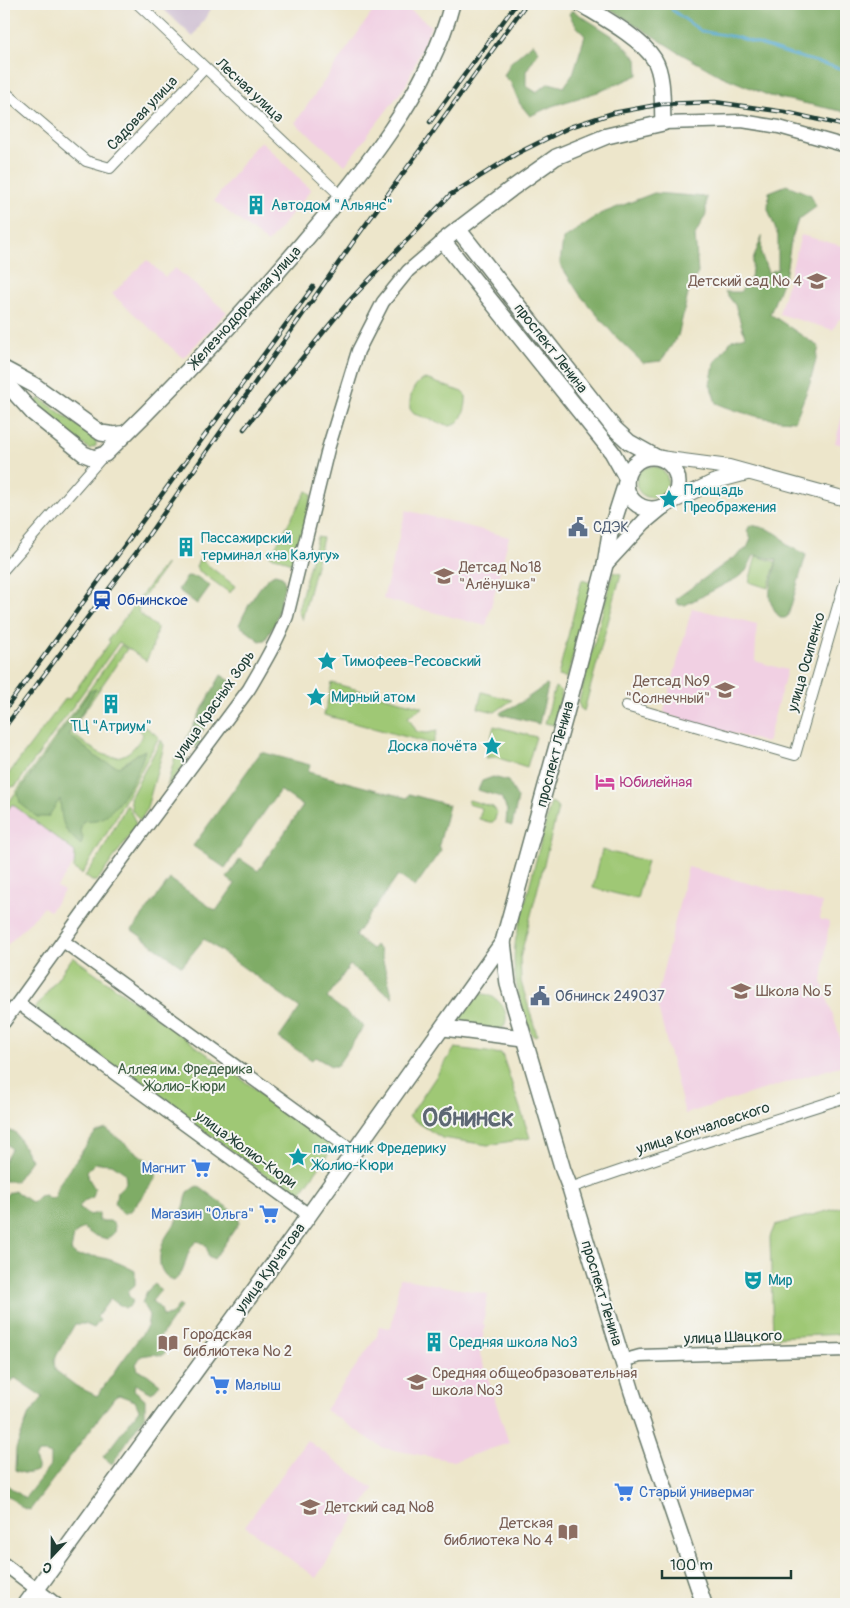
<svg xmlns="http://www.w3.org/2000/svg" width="850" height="1608" viewBox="0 0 850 1608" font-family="Pangolin,sans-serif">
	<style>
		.built { fill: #f1d0e3 }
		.industrial { fill: #cebed1 }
		.green { fill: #9fc874; stroke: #5f8254 }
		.forest { fill: #7fac66; stroke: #4f744d }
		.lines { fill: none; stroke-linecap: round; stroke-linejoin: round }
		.stream { stroke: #59abd4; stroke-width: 2.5 }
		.minor-casing { stroke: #677869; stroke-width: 12 }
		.tertiary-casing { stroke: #677869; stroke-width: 15 }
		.secondary-casing { stroke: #677869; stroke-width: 16 }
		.primary-casing { stroke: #677869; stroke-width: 18 }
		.minor { stroke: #fff; stroke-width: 10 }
		.tertiary { stroke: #fff; stroke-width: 12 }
		.secondary { stroke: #fff; stroke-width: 14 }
		.primary { stroke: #fff; stroke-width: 15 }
		.rail-casing { stroke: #1f3d34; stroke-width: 4.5 }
		.rail { stroke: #f6f6f2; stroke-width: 2.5; stroke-dasharray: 8; stroke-linecap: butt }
		.labels { text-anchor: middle; stroke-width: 4; stroke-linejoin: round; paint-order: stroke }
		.street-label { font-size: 15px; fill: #1f3d34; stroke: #f6f6f2 }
		.culture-label { font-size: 15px; fill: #0d838f; stroke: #f6f6f2; text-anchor: start }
		.education-label { font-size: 15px; fill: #785e54; stroke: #f6f6f2; text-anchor: start }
		.service-label { font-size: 15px; fill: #4e5e75; stroke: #f6f6f2; text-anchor: start }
		.transit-label { font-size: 15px; fill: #164399; stroke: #f6f6f2; text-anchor: start }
		.hotel-label { font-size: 15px; fill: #b23c85; stroke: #f6f6f2; text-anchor: start }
		.park-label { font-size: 15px; fill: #3f6044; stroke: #f6f6f2 }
		.shop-label { font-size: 15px; fill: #366cbe; stroke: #f6f6f2; text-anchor: end }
		.town-label { font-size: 25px; font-weight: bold; fill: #5d6773; stroke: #f6f6f2 }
	</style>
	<rect width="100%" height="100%" fill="#f6f6f2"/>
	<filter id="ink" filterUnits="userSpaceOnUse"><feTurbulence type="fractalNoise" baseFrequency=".02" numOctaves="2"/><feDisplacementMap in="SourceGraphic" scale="10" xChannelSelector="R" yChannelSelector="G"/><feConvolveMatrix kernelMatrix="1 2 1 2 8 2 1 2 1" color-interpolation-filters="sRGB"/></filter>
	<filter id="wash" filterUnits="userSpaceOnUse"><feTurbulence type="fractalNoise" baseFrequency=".0096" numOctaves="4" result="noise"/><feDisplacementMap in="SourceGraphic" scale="20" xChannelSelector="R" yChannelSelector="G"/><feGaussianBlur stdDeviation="1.12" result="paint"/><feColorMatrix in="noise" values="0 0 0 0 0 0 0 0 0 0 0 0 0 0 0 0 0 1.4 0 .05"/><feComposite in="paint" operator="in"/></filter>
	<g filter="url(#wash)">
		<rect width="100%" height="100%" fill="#ede6cb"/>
		<!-- built -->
		<g class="built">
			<path d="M378 4H402L431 26 406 85 345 165 295 123Z"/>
			<path d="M261 141 311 190 268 243 214 201 253 149Z"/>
			<path d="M801 235 846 247V321L839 319 833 330 779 314Z"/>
			<path d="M147 260 165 277 175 268 227 312 183 358 112 294Z"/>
			<path d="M846 401V446L835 443Z"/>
			<path d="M406 510 509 537 486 626 383 599Z"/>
			<path d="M692 608 757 624 755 661 787 670 767 743 667 715 664 711Z"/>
			<path d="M12 804 75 852 74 863 57 887 64 891 50 911 43 907 37 915 4 948V815Z"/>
			<path d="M688 867 822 903 820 919 829 922 822 982 846 1056V1064L685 1114 656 1000Z"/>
			<path d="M400 1278 488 1294 483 1324 485 1325 480 1354 509 1443 454 1461 383 1448 325 1410 377 1336 379 1326 391 1328Z"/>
			<path d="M307 1440 374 1489 316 1578 245 1526Z"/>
		</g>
		<!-- industrial -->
		<path class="industrial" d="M158 4H214L193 37Z"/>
		<!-- green -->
		<g class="green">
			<path d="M426 379 462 392 466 396C467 407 462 424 450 426L414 414 410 409C409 398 413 381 426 379Z"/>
			<path d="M40 398 96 439V446L89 449 36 406 37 400Z"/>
			<circle cx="652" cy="482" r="16"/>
			<path d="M308 491 312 495 294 565 282 559 270 556 306 492Z"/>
			<path d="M317 537 323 538 302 620 298 610Z"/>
			<path d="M204 552 203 560 205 563 235 586 230 593 198 570 196 566Z"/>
			<path d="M756 556 776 562 768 588 749 582Z"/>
			<path d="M165 564 166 565 139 604 140 605 138 610 139 613 157 628 152 649 146 661 119 642 16 786 11 787 4 783V780L66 698 69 699 110 642 108 640Z"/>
			<path d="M613 572 621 574 584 711 580 708 579 701Z"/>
			<path d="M582 580 591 583V587L567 678 558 676Z"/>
			<path d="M121 645 127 649 70 732C96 752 121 775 143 734L139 730 141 727 147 728 159 737 110 828 82 874 74 869 75 852 12 804 4 815V809Z"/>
			<path d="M332 683 423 707 408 717 417 732 427 733 437 731 433 744 324 715Z"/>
			<path d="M555 687 562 692 554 725 545 723Z"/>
			<path d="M482 692 512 700 495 712 478 708Z"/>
			<path d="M494 726 536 737 527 767 495 757 486 758Z"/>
			<path d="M161 740 164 745 163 750 146 811 140 821 132 810 130 798Z"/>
			<path d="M179 753 187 756V762L167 786 175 757Z"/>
			<path d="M469 800 493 807 497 812 494 822H489L479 819 482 808 468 804Z"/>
			<path d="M551 802 555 804 558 809 520 958 521 982 537 1035 534 1036 532 1035C519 1001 510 975 516 938Z"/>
			<path d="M127 804 135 821 136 827 97 881H92L85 876 100 855Z"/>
			<path d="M602 850 647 861 637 899 593 888Z"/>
			<path d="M73 957 334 1146 297 1198 35 1009Z"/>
			<path d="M482 994C497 994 513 1013 503 1028L498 1029 462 1023 460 1020V1016L477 996Z"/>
			<path d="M455 1048 502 1054 530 1138 488 1145 442 1138 409 1117Z"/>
			<path d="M846 1206V1334L773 1337 770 1237 775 1225Z"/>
		</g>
		<!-- forest -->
		<g class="forest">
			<path d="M605 4H846V112L770 96 719 75 678 52 609 8Z"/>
			<path d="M572 10 619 40 637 59 638 75 601 91 552 106 530 116 520 104 511 83 504 76 511 62 533 43 539 51 526 71V86L536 92 549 83 564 87 573 74 585 36 574 23 569 14Z"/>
			<path d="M787 185 811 195 816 207 798 220 791 241 786 272 770 314 819 347 810 383 795 421C766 420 743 414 716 403L710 384 715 362 732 340 745 336 735 305 725 292H740L751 278 753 260 762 236 761 253 768 273 778 269V236L768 209 769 192Z"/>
			<path d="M654 193 706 197V214L695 235 698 273 690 286 678 336 661 361 643 363 615 336 580 295 560 264 563 239 600 214Z"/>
			<path d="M750 525C763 527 782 532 787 545L806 555 788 616 785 618H780C762 595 772 586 777 560L754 555 746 571 737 578 685 605H679L676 602 677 598 747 548 751 539 747 531Z"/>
			<path d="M275 574 282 576 285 584 275 624 265 640 260 641 239 625C244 613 262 578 275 574Z"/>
			<path d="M187 576 197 577 210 586 197 604 178 590Z"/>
			<path d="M221 675 235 684 199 736 202 742 195 748 186 742 187 737Z"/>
			<path d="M546 685 548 686 539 724 500 714 501 712 520 703Z"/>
			<path d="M96 689 69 735 100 760 119 767 137 754 145 750C140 771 121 807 102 818 97 821 88 820 83 821L80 830 83 837 81 845C62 829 62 824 60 799L48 817H37L20 803 18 793 90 691Z"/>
			<path d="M261 752 310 765 308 772 407 798 409 794 449 805 439 845 441 850 415 887 398 875 355 936 372 949 375 945 380 950 393 998 350 965 327 998 364 1026 337 1066H331L315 1057 312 1060 279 1038 300 1008 204 939 182 966 132 930 170 879 216 911 235 884 227 878 240 859 258 871 303 806 280 790 225 868 193 846Z"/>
			<path d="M493 777 508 781 518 798 512 826 506 824 507 810 501 797 478 790 482 781Z"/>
			<path d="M106 1129 153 1165 156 1172V1178L131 1211 123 1214 115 1204 117 1192 126 1183 125 1173 112 1164 95 1163 87 1171 89 1179 95 1189 93 1197 84 1201 79 1207 89 1215 99 1213V1221H110L115 1225 114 1233 107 1239 93 1235 83 1228 74 1235 71 1251 77 1256C99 1254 117 1261 135 1271V1285L129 1290 128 1295 133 1300 129 1307 125 1308 110 1299 97 1317 100 1320 94 1328 85 1324H75L54 1360 55 1370 76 1386 97 1396 147 1327 149 1315 142 1303 147 1291 155 1284 161 1290 152 1301 161 1309 163 1316 171 1315 179 1305 181 1307 156 1343 166 1351 162 1356 154 1354 141 1356 136 1364 138 1370 147 1374 160 1384 152 1393 135 1384 134 1390 145 1399V1415L112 1464 103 1457 139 1410 135 1401 119 1395 115 1397 30 1510 23 1508 4 1493V1483L25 1498 51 1465V1455L46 1453H38L35 1459 37 1464V1470C29 1475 24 1474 15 1470L16 1449 28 1416 43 1397 15 1378 4 1390V1198L8 1193 15 1191 32 1203 39 1196 45 1195 50 1199 55 1197 59 1184 95 1133Z"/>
			<path d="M4 1130 15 1132 31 1160 16 1181H4V1161L11 1149 4 1140Z"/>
			<path d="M198 1186 235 1213 239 1219V1223L214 1259 208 1256C208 1247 205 1244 197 1241 184 1250 188 1271 174 1281 167 1278 161 1272 160 1264 158 1236 176 1229 184 1207 186 1202 186 1196 188 1192L195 1187Z"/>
		</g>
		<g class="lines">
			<!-- stream -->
			<path class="stream" d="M672 10 701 31 737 37 792 55 846 70"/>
		</g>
	</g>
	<g filter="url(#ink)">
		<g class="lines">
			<defs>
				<g id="minor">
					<path d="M138 4 342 197"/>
					<path d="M4 91 86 161 110 168 205 68"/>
					<path d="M4 569 104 455"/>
					<path d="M626 706 795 755 846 578"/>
					<path d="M570 1188 690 1147 846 1097"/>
				</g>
				<g id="tertiary">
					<path d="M663 123 742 121 779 127 846 146"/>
					<path d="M63 941 354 1152"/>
					<path d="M18 1003 309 1215"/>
					<path d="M4 1022 98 892 249 689C263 665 277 642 287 616L328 449 358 351 383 302 408 271 443 241"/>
					<path d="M622 1361 640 1356 846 1350"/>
					<path d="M4 1564 56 1604"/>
				</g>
				<g id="secondary">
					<path d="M660 458 729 467 846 499"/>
					<path d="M668 504 713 482 747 473"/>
				</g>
				<g id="primary">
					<path d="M581 4C602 17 641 38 654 59 664 75 662 105 663 123L607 136 556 157 511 189 443 241 612 452 626 477"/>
					<path d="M458 229 614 428 629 442 654 456"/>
					<path d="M4 369 34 385 101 433 115 435 126 433"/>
					<path d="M4 381 33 413 84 454 94 458 105 454C173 388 239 318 301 245 358 178 430 91 452 4"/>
					<circle cx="652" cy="483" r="26"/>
					<path d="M605 564 644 522 662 507"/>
					<path d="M503 942 508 984 563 1170 570 1188 632 1392 704 1604"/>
					<path d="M444 1028 523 1038"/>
					<path d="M26 1604 309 1215 503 942 566 713 605 565 610 533 626 483"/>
				</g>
			</defs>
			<!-- minor casing -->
			<use href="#minor" class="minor-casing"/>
			<!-- tertiary casing -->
			<use href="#tertiary" class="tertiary-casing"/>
			<!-- secondary casing -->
			<use href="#secondary" class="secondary-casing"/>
			<!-- primary casing -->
			<use href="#primary" class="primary-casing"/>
			<!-- minor -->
			<use href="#minor" class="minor"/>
			<!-- tertiary -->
			<use href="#tertiary" class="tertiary"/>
			<!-- secondary -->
			<use href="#secondary" class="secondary"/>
			<!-- primary -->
			<use href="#primary" class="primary"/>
			<defs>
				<g id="rail">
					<path d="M430 122 516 4"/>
					<path d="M244 429 349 301 450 195 516 154 570 127 613 113 662 104 715 102 785 112 846 126"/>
					<path d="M4 711 313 287"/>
					<path d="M4 728 136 553 356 238 526 4"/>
				</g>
			</defs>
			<!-- rail casing -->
			<use href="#rail" class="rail-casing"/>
			<!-- rail -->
			<use href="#rail" class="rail"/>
		</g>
	</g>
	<!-- icons -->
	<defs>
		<symbol id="building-bare" viewBox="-9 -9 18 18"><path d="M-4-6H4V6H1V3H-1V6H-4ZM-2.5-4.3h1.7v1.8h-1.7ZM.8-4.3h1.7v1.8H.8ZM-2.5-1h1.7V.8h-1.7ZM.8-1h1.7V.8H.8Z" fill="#0f9aa8" stroke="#f6f6f2" stroke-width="2.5" paint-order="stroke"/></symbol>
		<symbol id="school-bare" viewBox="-9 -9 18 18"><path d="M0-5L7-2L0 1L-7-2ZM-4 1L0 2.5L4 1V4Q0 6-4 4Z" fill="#8d6e63" stroke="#f6f6f2" stroke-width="2.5" paint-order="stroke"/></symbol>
		<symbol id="sight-bare" viewBox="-9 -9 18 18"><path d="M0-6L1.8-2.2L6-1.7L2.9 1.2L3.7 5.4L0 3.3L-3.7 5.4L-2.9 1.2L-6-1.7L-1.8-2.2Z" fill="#0f9aa8" stroke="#f6f6f2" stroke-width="2.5" paint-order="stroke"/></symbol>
		<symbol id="civic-bare" viewBox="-9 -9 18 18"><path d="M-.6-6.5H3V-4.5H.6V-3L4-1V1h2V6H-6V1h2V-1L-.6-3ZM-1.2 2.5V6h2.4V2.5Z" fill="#5c6f8a" stroke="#f6f6f2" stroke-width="2.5" paint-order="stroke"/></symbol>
		<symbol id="station-bare" viewBox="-9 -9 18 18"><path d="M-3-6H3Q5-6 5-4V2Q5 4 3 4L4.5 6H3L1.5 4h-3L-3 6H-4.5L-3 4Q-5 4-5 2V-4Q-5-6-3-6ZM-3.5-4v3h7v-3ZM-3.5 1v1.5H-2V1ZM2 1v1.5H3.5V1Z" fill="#1a4fb4" stroke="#f6f6f2" stroke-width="2.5" paint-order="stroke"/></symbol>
		<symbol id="hotel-bare" viewBox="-9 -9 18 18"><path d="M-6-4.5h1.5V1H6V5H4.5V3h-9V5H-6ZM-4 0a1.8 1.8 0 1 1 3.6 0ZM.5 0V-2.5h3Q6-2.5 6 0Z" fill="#d1479c" stroke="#f6f6f2" stroke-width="2.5" paint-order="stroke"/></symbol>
		<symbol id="supermarket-bare" viewBox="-9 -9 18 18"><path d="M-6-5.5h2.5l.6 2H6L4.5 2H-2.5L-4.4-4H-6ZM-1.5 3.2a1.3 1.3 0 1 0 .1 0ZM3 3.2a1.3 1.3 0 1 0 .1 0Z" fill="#3f7fe0" stroke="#f6f6f2" stroke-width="2.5" paint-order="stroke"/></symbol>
		<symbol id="theatre-bare" viewBox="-9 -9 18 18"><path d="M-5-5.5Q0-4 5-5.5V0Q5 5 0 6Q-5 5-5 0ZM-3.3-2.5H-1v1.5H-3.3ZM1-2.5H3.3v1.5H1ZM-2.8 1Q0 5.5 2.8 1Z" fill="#0f9aa8" stroke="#f6f6f2" stroke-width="2.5" paint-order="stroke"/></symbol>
		<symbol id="library-bare" viewBox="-9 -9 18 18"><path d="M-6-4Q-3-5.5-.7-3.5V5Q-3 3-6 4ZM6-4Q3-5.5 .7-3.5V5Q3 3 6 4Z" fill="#8d6e63" stroke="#f6f6f2" stroke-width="2.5" paint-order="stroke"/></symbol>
	</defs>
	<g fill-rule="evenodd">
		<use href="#building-bare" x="242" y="191" width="28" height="28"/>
		<use href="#school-bare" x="803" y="267" width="28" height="28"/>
		<use href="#sight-bare" x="655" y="485" width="28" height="28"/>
		<use href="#civic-bare" x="564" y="513" width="28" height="28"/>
		<use href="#building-bare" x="172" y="533" width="28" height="28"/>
		<use href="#school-bare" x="430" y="562" width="28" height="28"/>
		<use href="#station-bare" x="88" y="586" width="28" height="28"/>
		<use href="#sight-bare" x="313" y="647" width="28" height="28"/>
		<use href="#school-bare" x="711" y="676" width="28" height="28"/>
		<use href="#sight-bare" x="302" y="683" width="28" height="28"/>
		<use href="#building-bare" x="97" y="690" width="28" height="28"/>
		<use href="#sight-bare" x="478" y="732" width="28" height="28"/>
		<use href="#hotel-bare" x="591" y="768" width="28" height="28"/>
		<use href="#school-bare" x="727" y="977" width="28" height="28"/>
		<use href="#civic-bare" x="526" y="982" width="28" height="28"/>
		<use href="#sight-bare" x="284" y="1143" width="28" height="28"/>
		<use href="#supermarket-bare" x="187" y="1154" width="28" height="28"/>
		<use href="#supermarket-bare" x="255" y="1200" width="28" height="28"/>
		<use href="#theatre-bare" x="739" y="1266" width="28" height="28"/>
		<use href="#building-bare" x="420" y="1328" width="28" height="28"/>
		<use href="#library-bare" x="154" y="1329" width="28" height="28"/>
		<use href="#school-bare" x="403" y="1368" width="28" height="28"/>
		<use href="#supermarket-bare" x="206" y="1371" width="28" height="28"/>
		<use href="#supermarket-bare" x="610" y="1478" width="28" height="28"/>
		<use href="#school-bare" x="296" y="1493" width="28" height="28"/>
		<use href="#library-bare" x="554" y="1518" width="28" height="28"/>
	</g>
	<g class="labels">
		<!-- street labels -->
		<g class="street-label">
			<text transform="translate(250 90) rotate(43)" y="5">Лесная улица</text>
			<text transform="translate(142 113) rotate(-47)" y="5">Садовая улица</text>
			<text transform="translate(245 307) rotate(-48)" y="5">Железнодорожная улица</text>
			<text transform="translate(551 348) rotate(52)" y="5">проспект Ленина</text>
			<text transform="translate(806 662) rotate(-74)" y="5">улица Осипенко</text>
			<text transform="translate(214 705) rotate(-55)" y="5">улица Красных Зорь</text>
			<text transform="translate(555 754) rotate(-75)" y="5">проспект Ленина</text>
			<text transform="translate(703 1128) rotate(-18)" y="5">улица Кончаловского</text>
			<text transform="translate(246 1149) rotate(36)" y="5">улица Жолио-Кюри</text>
			<text transform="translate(270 1268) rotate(-54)" y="5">улица Курчатова</text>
			<text transform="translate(602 1293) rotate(73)" y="5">проспект Ленина</text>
			<text transform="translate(733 1337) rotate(-2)" y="5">улица Шацкого</text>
		</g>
		<!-- culture labels -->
		<g class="culture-label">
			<text x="271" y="210">Автодом "Альянс"</text>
			<text x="684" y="495">Площадь<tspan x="684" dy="17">Преображения</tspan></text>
			<text x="201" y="543">Пассажирский<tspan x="201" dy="17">терминал «на Калугу»</tspan></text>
			<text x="342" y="666">Тимофеев-Ресовский</text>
			<text x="331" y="702">Мирный атом</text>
			<text x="111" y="731" text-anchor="middle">ТЦ "Атриум"</text>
			<text x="477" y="751" text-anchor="end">Доска почёта</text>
			<text x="313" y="1153">памятник Фредерику<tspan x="313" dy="17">Жолио-Кюри</tspan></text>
			<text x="768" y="1285">Мир</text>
			<text x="449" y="1347">Средняя школа №3</text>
		</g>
		<!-- education labels -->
		<g class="education-label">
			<text x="802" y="286" text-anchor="end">Детский сад № 4</text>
			<text x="459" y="572">Детсад №18<tspan x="459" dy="17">"Алёнушка"</tspan></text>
			<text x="710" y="686" text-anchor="end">Детсад №9<tspan x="710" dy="17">"Солнечный"</tspan></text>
			<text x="756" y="996">Школа № 5</text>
			<text x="183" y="1339">Городская<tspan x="183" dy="17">библиотека № 2</tspan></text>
			<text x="432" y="1378">Средняя общеобразовательная<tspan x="432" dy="17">школа №3</tspan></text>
			<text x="325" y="1512">Детский сад №8</text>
			<text x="553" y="1528" text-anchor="end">Детская<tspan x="553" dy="17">библиотека № 4</tspan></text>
		</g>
		<!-- service labels -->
		<g class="service-label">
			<text x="593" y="532">СДЭК</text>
			<text x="555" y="1001">Обнинск 249037</text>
		</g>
		<!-- transit labels -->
		<g class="transit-label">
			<text x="117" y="605">Обнинское</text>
		</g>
		<!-- hotel labels -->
		<g class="hotel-label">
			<text x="620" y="787">Юбилейная</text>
		</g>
		<!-- park labels -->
		<g class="park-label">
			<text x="185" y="1074">Аллея им. Фредерика<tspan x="185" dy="17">Жолио-Кюри</tspan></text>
		</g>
		<!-- shop labels -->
		<g class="shop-label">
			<text x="186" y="1173">Магнит</text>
			<text x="254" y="1219">Магазин "Ольга"</text>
			<text x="235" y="1390" text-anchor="start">Малыш</text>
			<text x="639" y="1497" text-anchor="start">Старый универмаг</text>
		</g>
		<!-- town labels -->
		<g class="town-label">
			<text x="468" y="1126">Обнинск</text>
		</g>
	</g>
	<!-- margin -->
	<rect width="850" height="1608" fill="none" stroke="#f6f6f2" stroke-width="20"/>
	<!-- north arrow -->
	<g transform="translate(52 1556) rotate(202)" stroke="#f6f6f2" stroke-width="4" paint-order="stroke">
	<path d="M0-4L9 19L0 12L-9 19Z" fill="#1f3d34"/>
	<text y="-8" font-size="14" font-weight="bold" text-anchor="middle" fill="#1f3d34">С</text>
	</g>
	<!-- scale -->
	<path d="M662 1570v8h129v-8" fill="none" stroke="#1f3d34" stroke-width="2.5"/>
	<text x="670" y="1570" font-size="15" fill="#1f3d34" stroke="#f6f6f2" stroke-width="4" paint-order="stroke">100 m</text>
</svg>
